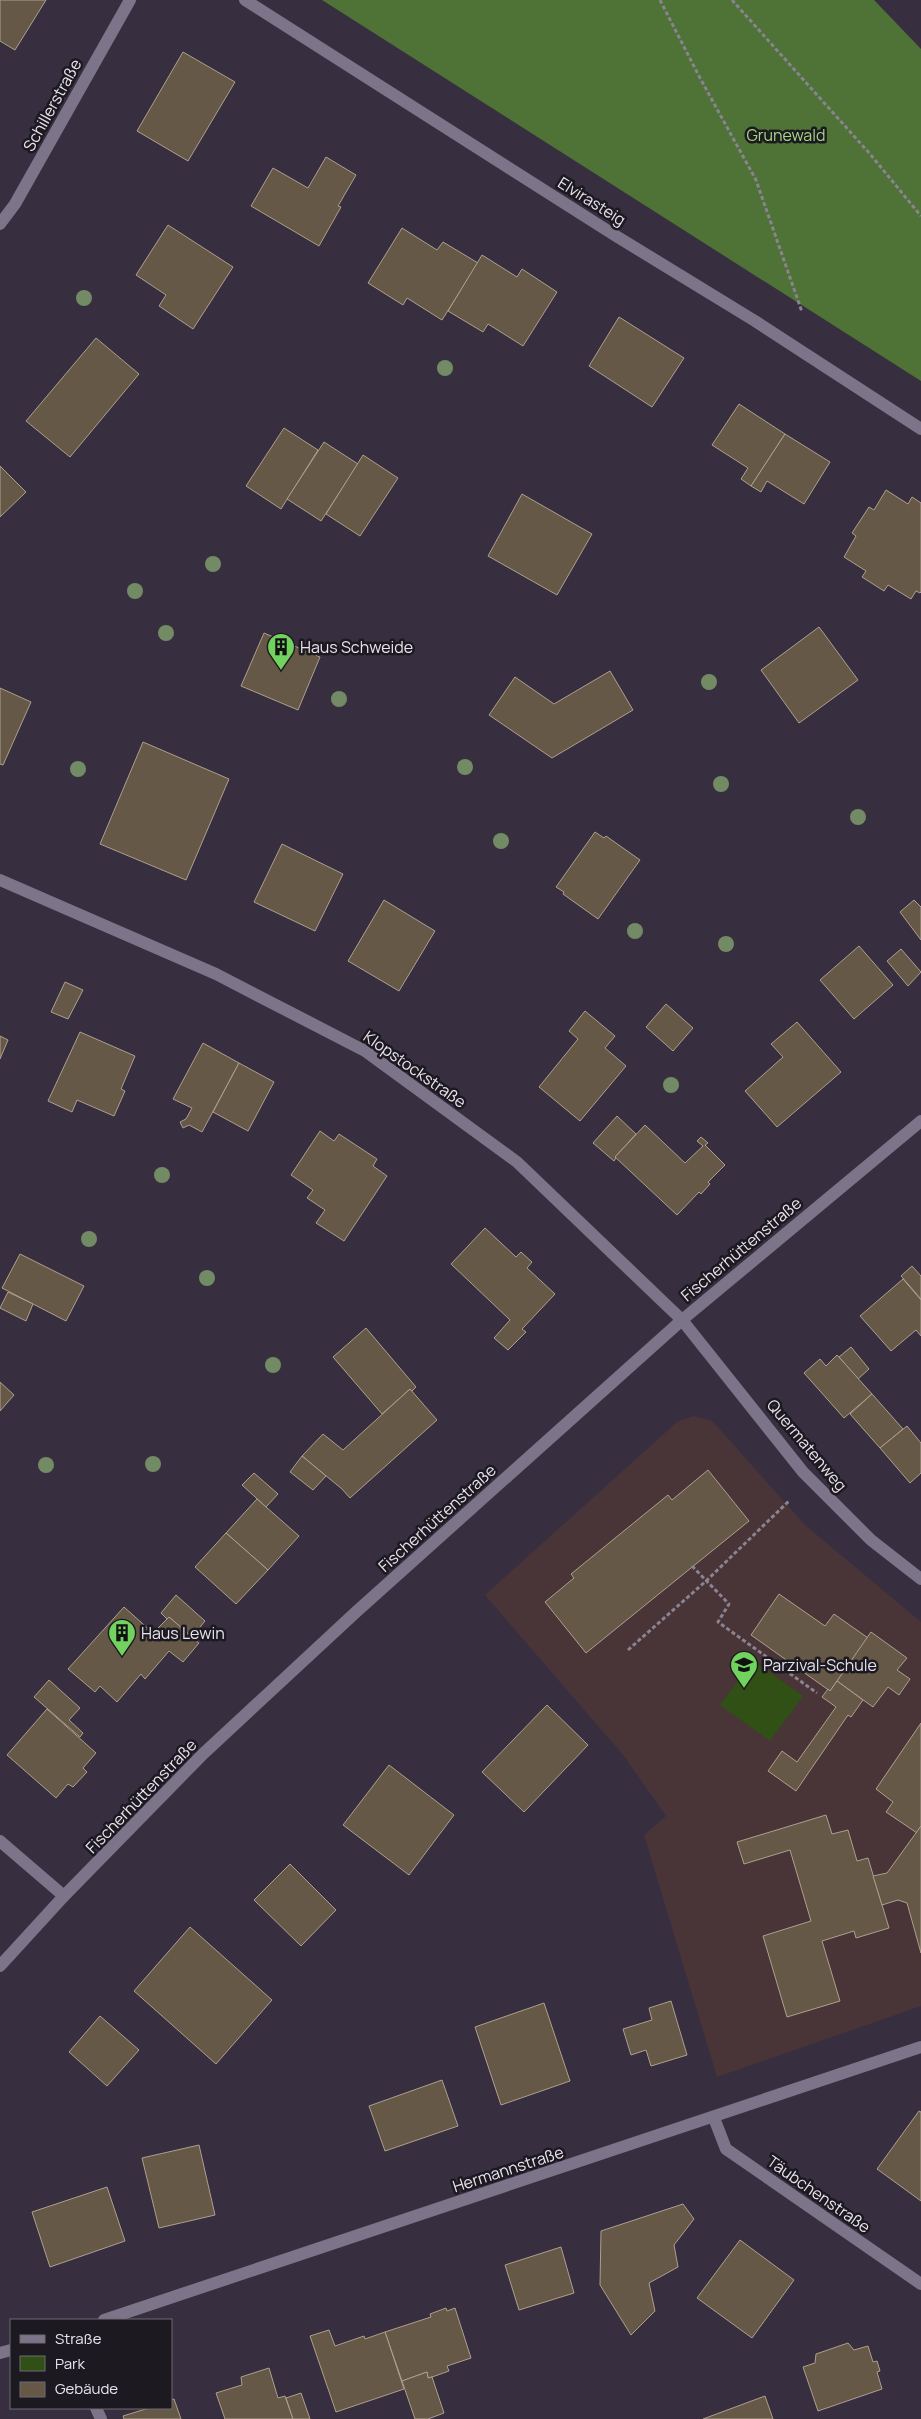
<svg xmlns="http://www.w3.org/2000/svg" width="921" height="2419" viewBox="0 0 921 2419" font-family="Manrope,sans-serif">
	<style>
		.education { fill: #493438 }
		.green { fill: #305016 }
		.forest { fill: #4f7236 }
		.building { fill: #655847; stroke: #aea08e }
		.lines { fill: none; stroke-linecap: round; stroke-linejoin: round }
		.path { stroke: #8a8492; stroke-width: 3; stroke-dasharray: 4 2.5; stroke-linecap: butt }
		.minor { stroke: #7c7488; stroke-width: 12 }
		.tree { fill: #738b64 }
		.labels { text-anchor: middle; stroke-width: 5; stroke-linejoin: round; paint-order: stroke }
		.street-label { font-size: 16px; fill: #e8e3ee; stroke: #1c1921 }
		.park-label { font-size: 16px; fill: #a4d781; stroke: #1c1921 }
		.poi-label { font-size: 16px; fill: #e8e3ee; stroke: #1c1921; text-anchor: start }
	</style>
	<rect width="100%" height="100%" fill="#372f40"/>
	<!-- education -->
	<path class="education" d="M693 1416 710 1420 717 1426 805 1525 921 1622V2006L717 2077 644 1835 666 1816 624 1756 485 1595 677 1422Z"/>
	<!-- green -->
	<path class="green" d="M753 1660 803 1696 770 1741 720 1705Z"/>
	<!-- forest -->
	<path class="forest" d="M322 0H874L921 49V381Z"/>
	<!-- building -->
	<g class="building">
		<path d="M0 0H46L15 50 0 41Z"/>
		<path d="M183 52 235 82 188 161 137 131Z"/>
		<path d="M326 157 356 175 338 206 341 207 319 246 251 206 273 168 308 188Z"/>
		<path d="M168 225 233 267 193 329 159 306 166 295 136 275Z"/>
		<path d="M402 228 437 250 443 242 478 263 442 320 407 298 403 305 368 283Z"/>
		<path d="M482 255 517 277 522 269 557 292 523 346 488 324 483 332 448 311Z"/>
		<path d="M619 317 684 358 652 407 589 366Z"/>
		<path d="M96 338 139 374 70 457 26 421Z"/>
		<path d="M739 404 785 434 751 486 741 479 748 468 712 445Z"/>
		<path d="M284 428 318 450 281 509 246 486Z"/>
		<path d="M785 434 830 462 804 504 767 481 761 492 751 486Z"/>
		<path d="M324 442 358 464 321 521 287 499Z"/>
		<path d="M363 455 398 478 360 536 326 514Z"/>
		<path d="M0 466 26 492 0 517Z"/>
		<path d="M886 490 908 504 912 497 921 503V592L920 593 916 591 911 599 888 585 884 591 862 577 866 571 844 557 856 536 852 533 869 507 874 510Z"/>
		<path d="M522 494 592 534 557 595 488 556Z"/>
		<path d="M819 627 858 680 799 723 761 670Z"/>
		<path d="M264 633 320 657 298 710 241 686Z"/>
		<path d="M610 671 633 710 552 758 489 715 515 677 554 704Z"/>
		<path d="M0 688 31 702 3 765 0 764Z"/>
		<path d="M143 742 229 779 186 880 100 844Z"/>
		<path d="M595 832 604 838 606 836 640 860 598 919 563 894 564 892 556 887Z"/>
		<path d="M282 844 343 874 315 931 254 902Z"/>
		<path d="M384 900 435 931 399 991 348 961Z"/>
		<path d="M914 900 921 907V940L900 912Z"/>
		<path d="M859 946 893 985 854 1019 820 980Z"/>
		<path d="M901 949 921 972 908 986 887 961Z"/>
		<path d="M65 982 83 990 68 1019 51 1012Z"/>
		<path d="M666 1004 693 1028 673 1051 646 1027Z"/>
		<path d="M585 1011 615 1036 605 1048 626 1066 580 1121 539 1087 578 1039 569 1031Z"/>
		<path d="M797 1022 841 1072 777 1127 745 1091 783 1057 771 1044Z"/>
		<path d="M80 1032 135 1056 121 1089 125 1091 114 1116 77 1100 72 1112 48 1101Z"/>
		<path d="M0 1036 8 1040 0 1059Z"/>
		<path d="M203 1043 239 1063 202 1132 189 1125 183 1128 180 1122 186 1119 192 1108 173 1099Z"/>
		<path d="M239 1063 274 1082 248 1131 213 1112Z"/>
		<path d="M617 1116 636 1134 615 1157 616 1158 614 1161 593 1143Z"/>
		<path d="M645 1125 685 1163 703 1146 697 1141 701 1137 708 1143 705 1145 725 1165 708 1182 710 1184 701 1194 699 1192 677 1215 615 1157Z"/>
		<path d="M320 1131 334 1141 339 1134 377 1159 373 1166 387 1176 344 1241 316 1223 325 1210 307 1198 313 1190 291 1175Z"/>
		<path d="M485 1228 516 1257 521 1252 532 1262 527 1268 555 1294 522 1329 526 1332 508 1350 494 1338 510 1320 451 1264Z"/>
		<path d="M20 1254 84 1286 66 1321 2 1288Z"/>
		<path d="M912 1266 921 1276V1299L901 1276Z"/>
		<path d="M903 1279 921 1300V1336L916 1330 891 1351 860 1316Z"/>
		<path d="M8 1292 33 1304 26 1321 0 1308Z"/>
		<path d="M366 1328 416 1387 412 1391 410 1389 382 1414 333 1357Z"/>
		<path d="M851 1347 869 1369 858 1379 839 1357Z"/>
		<path d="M837 1355 872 1394 844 1418 804 1373 820 1359 826 1366Z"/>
		<path d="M0 1382 14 1395 0 1411Z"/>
		<path d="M410 1389 437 1420 350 1498 342 1489 302 1456 323 1434 343 1450Z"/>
		<path d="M872 1394 903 1429 880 1448 850 1414Z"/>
		<path d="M907 1426 921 1443V1473L910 1483 880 1448Z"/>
		<path d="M302 1456 326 1476 313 1490 290 1472Z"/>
		<path d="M708 1470 749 1521 586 1653 545 1602 574 1578 571 1574 668 1495 672 1500Z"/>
		<path d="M254 1473 278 1494 266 1507 242 1485Z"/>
		<path d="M257 1499 299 1536 268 1570 226 1533Z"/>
		<path d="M226 1533 268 1570 236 1604 195 1567Z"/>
		<path d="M779 1594 825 1626 834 1614 868 1638 830 1691 751 1635Z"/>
		<path d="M176 1595 205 1621 192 1637 169 1617 167 1619 161 1613Z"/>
		<path d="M124 1607 153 1633 169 1617 199 1643 183 1662 169 1651 145 1679 141 1674 117 1702 100 1686 95 1692 68 1669Z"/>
		<path d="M871 1632 907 1658 897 1670 910 1679 899 1695 888 1687 873 1707 837 1681Z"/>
		<path d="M49 1680 80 1708 69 1720 83 1733 80 1737 34 1697Z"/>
		<path d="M837 1681 863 1700 851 1717 848 1715 796 1791 768 1771 782 1751 797 1762 836 1707 822 1697 828 1689 830 1691Z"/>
		<path d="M547 1705 588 1745 524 1812 482 1772Z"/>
		<path d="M47 1709 96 1753 83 1768 87 1772 73 1787 68 1784 56 1798 7 1755Z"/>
		<path d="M921 1723V1826L917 1833 886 1812 893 1802 876 1789Z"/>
		<path d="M389 1765 454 1815 409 1875 343 1825Z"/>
		<path d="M826 1815 832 1834 848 1830 857 1861 868 1858 889 1928 856 1938 854 1931 822 1941 840 2001 787 2017 763 1936 811 1921 790 1850 744 1864 737 1842Z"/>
		<path d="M921 1826V1953L907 1903 898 1900 882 1905 873 1876 887 1873Z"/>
		<path d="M290 1864 336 1910 301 1946 254 1900Z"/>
		<path d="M190 1927 272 2000 216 2064 134 1991Z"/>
		<path d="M671 2001 687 2055 651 2066 646 2050 631 2055 623 2029 652 2020 649 2008Z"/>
		<path d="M544 2003 570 2081 501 2105 475 2027Z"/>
		<path d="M100 2016 139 2050 107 2086 69 2052Z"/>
		<path d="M442 2080 458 2126 385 2151 369 2106Z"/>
		<path d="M919 2111 921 2112V2201L877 2169Z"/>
		<path d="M199 2145 215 2215 159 2228 142 2158Z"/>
		<path d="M107 2187 125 2241 50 2267 32 2212Z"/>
		<path d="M683 2204 694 2219 674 2245 678 2267 649 2283 655 2311 631 2335 600 2285 601 2231Z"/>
		<path d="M740 2240 794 2280 752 2338 697 2298Z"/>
		<path d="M561 2247 574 2293 519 2310 505 2265Z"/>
		<path d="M446 2308 447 2311 455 2308 471 2358 447 2366 449 2371 432 2377 428 2378 427 2372 402 2381 385 2332 431 2317 430 2314Z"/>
		<path d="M329 2330 335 2346 364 2336 365 2339 385 2332 404 2389 336 2412 310 2336Z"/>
		<path d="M848 2343 854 2350 868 2346 873 2362 877 2361 880 2371 877 2372 882 2389 818 2411 803 2367 815 2363 816 2354Z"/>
		<path d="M269 2368 278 2398 285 2396 293 2419H225L216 2393 242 2385 241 2377Z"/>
		<path d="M427 2372 428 2378 432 2377 444 2413 428 2419H415L402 2381Z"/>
		<path d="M301 2393 310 2419H293L286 2398Z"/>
		<path d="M765 2396 773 2419H703Z"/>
		<path d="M174 2399 181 2419H124L123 2416 149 2408H171V2400Z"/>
	</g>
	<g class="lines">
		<!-- path -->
		<g class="path">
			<path d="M660 0 700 78 756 180 802 312"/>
			<path d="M732 0 870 154 921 216"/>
			<path d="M692 1566 729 1604 718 1622 817 1693"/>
			<path d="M628 1650 706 1581 790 1500"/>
		</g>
		<!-- minor -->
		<g class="minor">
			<path d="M245 0 616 236 755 321 921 429"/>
			<path d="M0 224 15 204 130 0"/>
			<path d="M0 880 216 974 365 1051 517 1162 682 1320 803 1472 871 1540 921 1579"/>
			<path d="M0 1841 64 1896"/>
			<path d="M0 1966 64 1896 203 1754 356 1612 682 1320 921 1121"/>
			<path d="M714 2118 726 2149 921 2284"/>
			<path d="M104 2320 921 2047"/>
			<path d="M0 2353 11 2350"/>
			<path d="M96 2408 101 2419"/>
		</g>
	</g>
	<!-- trees -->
	<g class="tree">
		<circle cx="84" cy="298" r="8"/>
		<circle cx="445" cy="368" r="8"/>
		<circle cx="213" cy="564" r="8"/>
		<circle cx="135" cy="591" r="8"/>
		<circle cx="166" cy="633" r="8"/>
		<circle cx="709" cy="682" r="8"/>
		<circle cx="339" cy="699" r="8"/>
		<circle cx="465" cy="767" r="8"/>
		<circle cx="78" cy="769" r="8"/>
		<circle cx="721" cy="784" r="8"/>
		<circle cx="858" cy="817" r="8"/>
		<circle cx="501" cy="841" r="8"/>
		<circle cx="635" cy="931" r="8"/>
		<circle cx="726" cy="944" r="8"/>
		<circle cx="671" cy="1085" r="8"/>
		<circle cx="162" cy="1175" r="8"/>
		<circle cx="89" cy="1239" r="8"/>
		<circle cx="207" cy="1278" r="8"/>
		<circle cx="273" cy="1365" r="8"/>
		<circle cx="153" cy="1464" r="8"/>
		<circle cx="46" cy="1465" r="8"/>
	</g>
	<!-- icons -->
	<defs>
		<symbol id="building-pin" viewBox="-11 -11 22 30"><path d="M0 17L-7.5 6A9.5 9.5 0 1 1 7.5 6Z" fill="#71d25e" stroke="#1c1921"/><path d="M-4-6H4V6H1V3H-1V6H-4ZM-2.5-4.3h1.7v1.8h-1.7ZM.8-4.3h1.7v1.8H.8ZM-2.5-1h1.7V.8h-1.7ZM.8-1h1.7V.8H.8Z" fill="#111"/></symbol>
		<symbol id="school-pin" viewBox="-11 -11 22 30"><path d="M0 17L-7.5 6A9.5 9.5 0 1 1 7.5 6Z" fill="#71d25e" stroke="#1c1921"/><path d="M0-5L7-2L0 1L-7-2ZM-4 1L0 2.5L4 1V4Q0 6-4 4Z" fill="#111"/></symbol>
	</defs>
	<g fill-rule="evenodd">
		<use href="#building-pin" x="265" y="631" width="32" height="43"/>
		<use href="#building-pin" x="106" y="1617" width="32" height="43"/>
		<use href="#school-pin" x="728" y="1649" width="32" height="43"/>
	</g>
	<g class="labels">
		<!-- street labels -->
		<g class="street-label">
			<text transform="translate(52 105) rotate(-61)" y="6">Schillerstraße</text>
			<text transform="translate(592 201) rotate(32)" y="6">Elvirasteig</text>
			<text transform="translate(415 1069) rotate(35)" y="6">Klopstockstraße</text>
			<text transform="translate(741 1249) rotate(-40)" y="6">Fischerhüttenstraße</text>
			<text transform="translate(807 1445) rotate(50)" y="6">Quermatenweg</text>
			<text transform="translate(437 1518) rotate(-42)" y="6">Fischerhüttenstraße</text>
			<text transform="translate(141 1796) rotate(-46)" y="6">Fischerhüttenstraße</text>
			<text transform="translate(508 2169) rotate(-18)" y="6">Hermannstraße</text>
			<text transform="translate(819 2194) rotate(35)" y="6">Täubchenstraße</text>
		</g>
		<!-- park labels -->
		<g class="park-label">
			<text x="786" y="141">Grunewald</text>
		</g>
		<!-- poi labels -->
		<g class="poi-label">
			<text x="300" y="653">Haus Schweide</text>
			<text x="141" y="1639">Haus Lewin</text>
			<text x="763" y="1671">Parzival-Schule</text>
		</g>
	</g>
	<!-- legend -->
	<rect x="10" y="2319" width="162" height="90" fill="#1c1921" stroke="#6e6a73"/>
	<rect x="20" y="2335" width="25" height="8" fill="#7c7488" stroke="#6e6a73"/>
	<text x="55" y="2344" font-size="15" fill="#e8e3ee">Straße</text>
	<rect x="20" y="2356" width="25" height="15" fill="#305016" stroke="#6e6a73"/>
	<text x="55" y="2369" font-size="15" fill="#e8e3ee">Park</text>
	<rect x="20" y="2382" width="25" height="15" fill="#655847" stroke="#6e6a73"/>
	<text x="55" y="2394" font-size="15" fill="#e8e3ee">Gebäude</text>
</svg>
